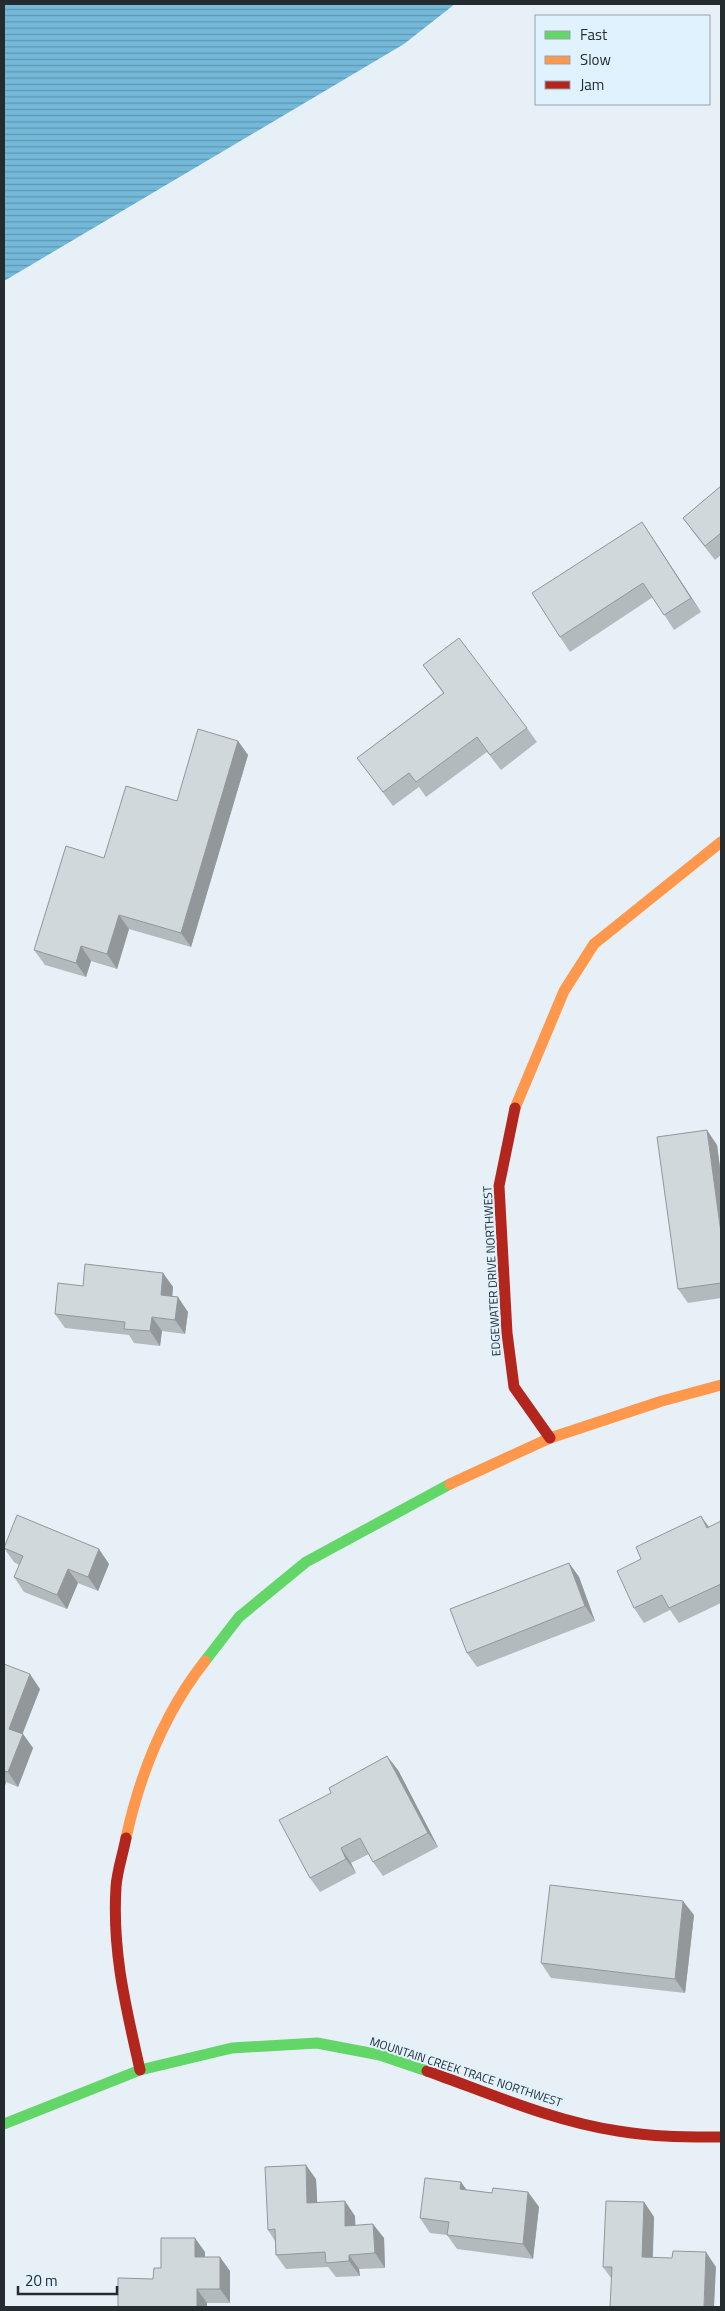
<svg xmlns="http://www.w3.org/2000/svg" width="725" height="2311" viewBox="0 0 725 2311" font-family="'Titillium Web',sans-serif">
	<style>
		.water { fill: url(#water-rules) }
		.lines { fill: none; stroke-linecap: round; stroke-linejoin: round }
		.fast { stroke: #63d668; stroke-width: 11 }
		.slow { stroke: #ff974d; stroke-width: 11 }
		.jam { stroke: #b3261e; stroke-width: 11 }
		.wall { fill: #b3babd }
		.shaded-wall { fill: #92979a }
		.building { fill: #d0d8dc; stroke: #92979a }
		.labels { text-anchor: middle; stroke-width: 4; stroke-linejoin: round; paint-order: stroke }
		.street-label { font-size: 12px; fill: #252c30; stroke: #dff2fd }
	</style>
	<defs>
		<pattern id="water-rules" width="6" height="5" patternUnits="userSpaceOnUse" patternTransform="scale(1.25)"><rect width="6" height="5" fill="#74b9d9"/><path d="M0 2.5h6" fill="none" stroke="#5f97b0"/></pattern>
	</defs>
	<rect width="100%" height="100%" fill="#e6f0f6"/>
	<!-- water -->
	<path class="water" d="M4 4H455L404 44 4 281Z"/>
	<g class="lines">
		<!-- fast -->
		<g class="fast">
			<path d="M205 1661 239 1617 306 1562 450 1484"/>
			<path d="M4 2124 140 2070 232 2048 317 2043 380 2055 427 2071"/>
		</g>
		<!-- slow -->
		<g class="slow">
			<path d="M515 1108 564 991 594 944 721 842"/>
			<path d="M450 1484 550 1438 662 1401 721 1385"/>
			<path d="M126 1838C140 1774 164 1713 205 1661"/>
		</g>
		<!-- jam -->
		<g class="jam">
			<path d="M515 1108 499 1186 507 1333 514 1387 550 1438"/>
			<path d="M126 1838C123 1854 117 1871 116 1887 112 1953 126 2007 140 2070"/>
			<path d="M427 2071C489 2093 552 2121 618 2131 652 2137 686 2137 721 2137"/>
		</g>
	</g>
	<!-- wall -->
	<g class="wall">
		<path d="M721 486V555L715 560 693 532 683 518Z"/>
		<path d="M652 537 701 612 674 630 653 597 570 652 560 637Z"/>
		<path d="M423 665 527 728 537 742 501 770 487 752 426 797 419 787 393 806 357 758 443 693Z"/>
		<path d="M238 741 248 755 191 947 129 929 117 969 91 961 86 977 45 965 34 950 104 858 177 801Z"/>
		<path d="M717 1145 721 1175V1298L688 1303 678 1289Z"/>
		<path d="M163 1273 173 1287 172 1297 188 1312 185 1334 162 1331 160 1346 134 1343 129 1335 65 1328 55 1314 83 1286Z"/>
		<path d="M721 1521V1603L679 1623 670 1610 644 1623 634 1608Z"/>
		<path d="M4 1548 109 1564 98 1591 78 1583 67 1609 24 1592 14 1577 19 1565 14 1562Z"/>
		<path d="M569 1563 579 1577 595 1621 477 1667 467 1653Z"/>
		<path d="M4 1664 40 1689 22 1733 33 1748 18 1787 6 1782 4 1788Z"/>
		<path d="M398 1770 438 1847 383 1876 373 1862 369 1854 351 1863 356 1873 320 1892 310 1878Z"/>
		<path d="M694 1915 685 1993 551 1978 541 1963Z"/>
		<path d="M316 2179 317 2202 355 2216V2225L384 2238 385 2268 359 2269 360 2276 336 2277 328 2267 286 2269 276 2255 275 2241 268 2230Z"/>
		<path d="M461 2182 466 2190 492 2193 528 2192 539 2207 533 2259 457 2249 447 2235 430 2233 420 2218Z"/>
		<path d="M644 2202 654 2217 653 2258 716 2267 611 2278 603 2267Z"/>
		<path d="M205 2252V2257L230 2271V2303H207V2307H118L153 2279 161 2268Z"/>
	</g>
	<!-- shaded-wall -->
	<g class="shaded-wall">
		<path d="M642 522 652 537 701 612 691 598Z"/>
		<path d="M238 741 248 755 191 947 181 933Z"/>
		<path d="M119 915 129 929 117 969 107 954Z"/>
		<path d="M81 946 91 961 86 977 76 963Z"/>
		<path d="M707 1130 717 1145 721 1175V1233Z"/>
		<path d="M163 1273 173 1287 171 1310 161 1295Z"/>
		<path d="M178 1297 188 1312 185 1334 175 1320Z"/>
		<path d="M152 1317 162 1331 160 1346 150 1331Z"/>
		<path d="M701 1516 711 1530 707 1528Z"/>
		<path d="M99 1549 109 1564 98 1591 88 1577Z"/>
		<path d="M569 1563 579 1577 595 1621 585 1606Z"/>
		<path d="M68 1569 78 1583 67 1609 57 1595Z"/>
		<path d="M30 1674 40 1689 19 1743 9 1729Z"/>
		<path d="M23 1734 33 1748 18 1787 8 1772Z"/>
		<path d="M387 1756 398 1770 438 1847 428 1833Z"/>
		<path d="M4 1779 6 1782 4 1788Z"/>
		<path d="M341 1848 351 1863 356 1873 346 1859Z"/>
		<path d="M683 1901 694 1915 685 1993 675 1979Z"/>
		<path d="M306 2165 316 2179 318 2217 307 2203Z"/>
		<path d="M461 2182 471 2196 460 2189Z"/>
		<path d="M528 2192 539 2207 533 2259 523 2244Z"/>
		<path d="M345 2201 355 2216 356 2240 345 2226Z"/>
		<path d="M644 2202 654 2217 652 2272 642 2257Z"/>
		<path d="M373 2224 384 2238 385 2268 375 2253Z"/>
		<path d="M195 2238 205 2252V2272L195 2257Z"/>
		<path d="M706 2252 716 2267 714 2307H704Z"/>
		<path d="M349 2255 359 2269 360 2276 349 2261Z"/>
		<path d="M220 2257 230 2271V2303L220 2289Z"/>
		<path d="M197 2289 207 2303V2307H197Z"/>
	</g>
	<!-- building -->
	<g class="building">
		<path d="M721 486V533L705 546 683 518Z"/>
		<path d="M642 522 691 598 664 615 643 583 560 637 532 593Z"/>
		<path d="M459 638 527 728 490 755 477 737 416 782 409 773 383 792 357 758 444 693 423 665Z"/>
		<path d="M198 729 238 741 181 933 119 915 107 954 81 946 76 963 34 950 66 846 104 858 126 786 177 801Z"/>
		<path d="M707 1130 721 1233V1283L678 1289 657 1137Z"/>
		<path d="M85 1264 163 1273 161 1295 178 1297 175 1320 152 1317 150 1331 124 1329 125 1322 55 1314 58 1283 83 1286Z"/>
		<path d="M17 1515 99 1549 88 1577 68 1569 57 1595 14 1577 23 1556 4 1548Z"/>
		<path d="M701 1516 707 1528 721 1521V1584L669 1608 662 1595 634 1608 617 1571 641 1559 636 1547Z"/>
		<path d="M569 1563 585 1606 467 1653 450 1609Z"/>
		<path d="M4 1664 30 1674 9 1729 23 1734 8 1772 4 1771Z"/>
		<path d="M387 1756 428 1833 373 1862 360 1838 341 1848 346 1859 310 1878 279 1820 331 1793 329 1788Z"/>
		<path d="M550 1885 683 1901 675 1979 541 1963Z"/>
		<path d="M306 2165 307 2203 345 2201V2226L373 2224 375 2253 349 2255V2261L326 2263 325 2252 276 2255 275 2229 268 2230 265 2167Z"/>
		<path d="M425 2178 461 2182 460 2189 492 2193 493 2188 528 2192 523 2244 447 2235 449 2222 420 2218Z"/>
		<path d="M606 2201 644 2202 642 2257 672 2258 673 2251 706 2252 704 2307H610L612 2267H603Z"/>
		<path d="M161 2238H195V2257H220V2289H197V2307H118V2278L153 2279 154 2268H161Z"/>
	</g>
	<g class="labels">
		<!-- street labels -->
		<g class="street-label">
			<text transform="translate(492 1271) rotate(-93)" y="4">EDGEWATER DRIVE NORTHWEST</text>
			<text transform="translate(466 2072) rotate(18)" y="4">MOUNTAIN CREEK TRACE NORTHWEST</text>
		</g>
	</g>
	<!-- border -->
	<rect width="725" height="2311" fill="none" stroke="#252c30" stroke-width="10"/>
	<!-- legend -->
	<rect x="535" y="15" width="175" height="90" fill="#dff2fd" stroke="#95a3ab"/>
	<rect x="545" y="31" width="25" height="8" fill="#63d668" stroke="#95a3ab"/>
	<text x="580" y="40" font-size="15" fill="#252c30">Fast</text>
	<rect x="545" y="56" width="25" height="8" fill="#ff974d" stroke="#95a3ab"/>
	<text x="580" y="65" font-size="15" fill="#252c30">Slow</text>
	<rect x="545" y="81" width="25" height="8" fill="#b3261e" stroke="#95a3ab"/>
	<text x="580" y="90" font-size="15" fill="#252c30">Jam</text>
	<!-- scale -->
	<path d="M18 2286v8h99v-8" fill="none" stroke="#252c30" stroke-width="2.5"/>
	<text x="25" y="2286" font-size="15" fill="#252c30" stroke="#dff2fd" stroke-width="4" paint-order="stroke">20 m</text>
</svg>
